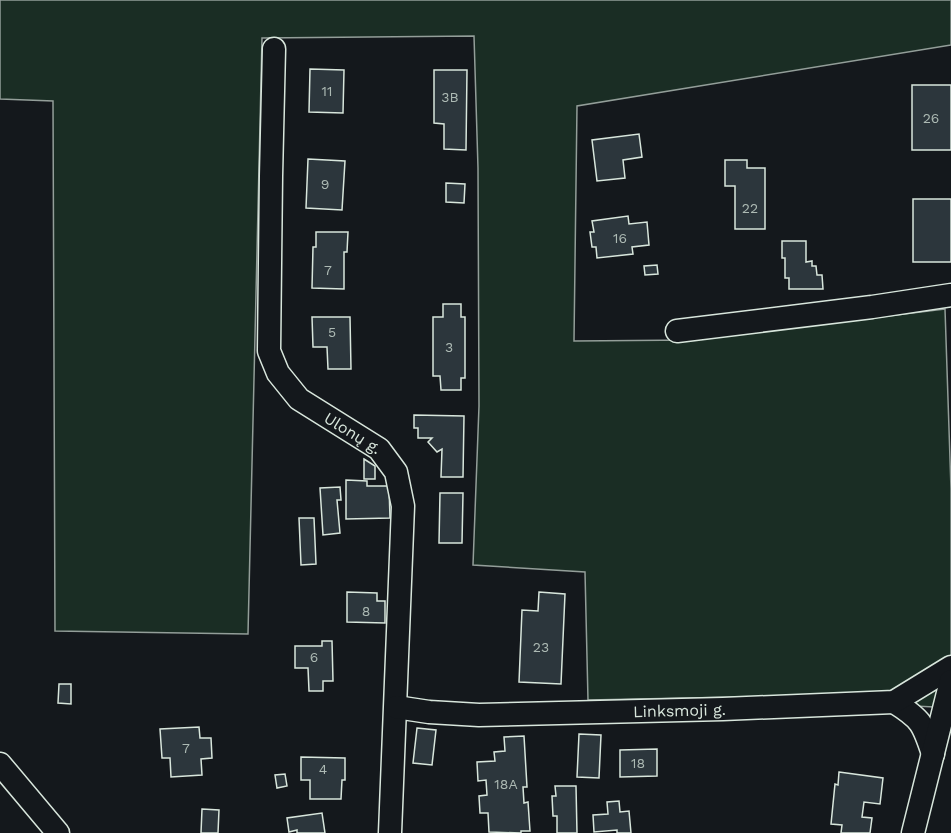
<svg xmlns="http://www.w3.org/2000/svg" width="951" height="833" viewBox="0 0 951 833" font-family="'Work Sans',sans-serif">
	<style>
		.green { fill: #1a2d24; stroke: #939e99; stroke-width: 1.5 }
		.building { fill: #2c363c; stroke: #d8e6dc; stroke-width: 1.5 }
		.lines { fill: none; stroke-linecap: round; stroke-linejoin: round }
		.minor-casing { stroke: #d8e6dc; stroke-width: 25 }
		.minor { stroke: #14181c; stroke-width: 22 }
		.labels { text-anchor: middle; stroke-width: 4.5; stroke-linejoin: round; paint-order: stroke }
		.number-label { font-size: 14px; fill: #adbab4 }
		.street-label { font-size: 16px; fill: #d8e6dc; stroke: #14181c }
	</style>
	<rect width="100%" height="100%" fill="#14181c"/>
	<!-- green -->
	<path class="green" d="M0 0H951V45L577 106 574 341 692 340 945 309 951 489V656L934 707 736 697 588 700 585 572 473 565 479 406 478 168 474 36 262 38 248 634 55 631 53 101 0 99Z"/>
	<!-- building -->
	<g class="building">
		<path d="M310 69 344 70 343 113 309 112Z"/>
		<path d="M434 70H467L466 150 444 149V124L434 123Z"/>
		<rect x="912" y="85" width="39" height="65"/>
		<path d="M639 134 642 157 623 160 625 178 597 181 592 140Z"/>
		<path d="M308 159 345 161 342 210 306 208Z"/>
		<path d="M725 160H747V168H765V229H735V186H725Z"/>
		<path d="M446 183 465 184 464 203 446 202Z"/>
		<rect x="913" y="199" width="38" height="63"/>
		<path d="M628 216 629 224 647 222 649 245 632 247 633 254 597 258 596 247H592L590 232H594L592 221Z"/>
		<path d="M316 232H348L347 252H344V289L312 288 313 247H316Z"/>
		<path d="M782 241H806V262L812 261V266H816L817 275H822L823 289H789V278H785V258H782Z"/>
		<path d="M657 265 658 274 645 275 644 266Z"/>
		<path d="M443 304H461V317H465V378H461V390H441L440 376H433V317H443Z"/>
		<path d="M312 317H350L351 369H328L327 347H313Z"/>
		<path d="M414 415 464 416 463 477H441L442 449 437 452 428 442 432 438H418V428H414Z"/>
		<path d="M364 459 375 466V479H364Z"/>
		<path d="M346 480 367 481V486H389L390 518 346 519Z"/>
		<path d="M340 487 341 500H337L340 533 323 535 320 488Z"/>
		<path d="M440 493H463L462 543H439Z"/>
		<path d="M299 518H314L316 564 301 565Z"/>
		<path d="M347 592 377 593V601H385V623L347 622Z"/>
		<path d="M539 592 565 594 561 684 519 682 522 610 538 611Z"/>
		<path d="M322 641H332L333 681H323V691H309L308 668H295V646H322Z"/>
		<path d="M59 684H71V704L58 703Z"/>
		<path d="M199 727 200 738H211L212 758 201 759 202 775 171 777 170 758H162L160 729Z"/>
		<path d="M417 728 436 730 432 765 413 763Z"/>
		<path d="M579 734 601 735 599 778 577 777Z"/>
		<path d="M524 736 527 787H523L524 803 528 802 530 831H521V833L489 832 488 813H480L479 796 487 795 486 780 478 781 477 762 495 761 494 752 505 751 504 737Z"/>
		<path d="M657 749V776L620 777V750Z"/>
		<path d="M301 757 345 758V780H342L341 799H310V780H301Z"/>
		<path d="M839 772 883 778 880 804 864 802 862 817 872 818 870 833H841L842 825 831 824 835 784 838 785Z"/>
		<path d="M285 774 287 786 277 788 275 775Z"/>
		<path d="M555 786H576L577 833H557V816H553L552 796H556Z"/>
		<path d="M619 801 620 812 629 811 631 833H617V830L594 832 593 815 608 814 607 802Z"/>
		<path d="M202 809 219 810 218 833H201Z"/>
		<path d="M322 813 325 833H297V830L289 832 287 818Z"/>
	</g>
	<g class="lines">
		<defs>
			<g id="minor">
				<path id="s1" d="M274 49 271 176 269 351 278 373 299 399 379 449 396 472 403 506 390 833"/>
				<path d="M677 331 872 307 951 295"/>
				<path d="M894 702C921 719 923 723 933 754"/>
				<path id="s2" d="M396 707 429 712 479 715 723 709 894 702 951 667"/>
				<path d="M0 764 58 833"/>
				<path d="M913 833 951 681"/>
			</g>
		</defs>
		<!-- minor casing -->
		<use href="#minor" class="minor-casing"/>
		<!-- minor -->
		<use href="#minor" class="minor"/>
	</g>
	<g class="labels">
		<!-- number labels -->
		<g class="number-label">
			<text x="327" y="96">11</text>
			<text x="450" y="102">3B</text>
			<text x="931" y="123">26</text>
			<text x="325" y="189">9</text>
			<text x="750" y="213">22</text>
			<text x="620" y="243">16</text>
			<text x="328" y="275">7</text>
			<text x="332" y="337">5</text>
			<text x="449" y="352">3</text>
			<text x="366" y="616">8</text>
			<text x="541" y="652">23</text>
			<text x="314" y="662">6</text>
			<text x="186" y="753">7</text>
			<text x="638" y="768">18</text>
			<text x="323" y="774">4</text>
			<text x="506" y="789">18A</text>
		</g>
		<!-- street labels -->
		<g class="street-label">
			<text dy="6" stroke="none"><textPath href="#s1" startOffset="423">Ulonų g.</textPath></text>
			<text dy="6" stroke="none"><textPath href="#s2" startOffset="284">Linksmoji g.</textPath></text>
		</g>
	</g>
</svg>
